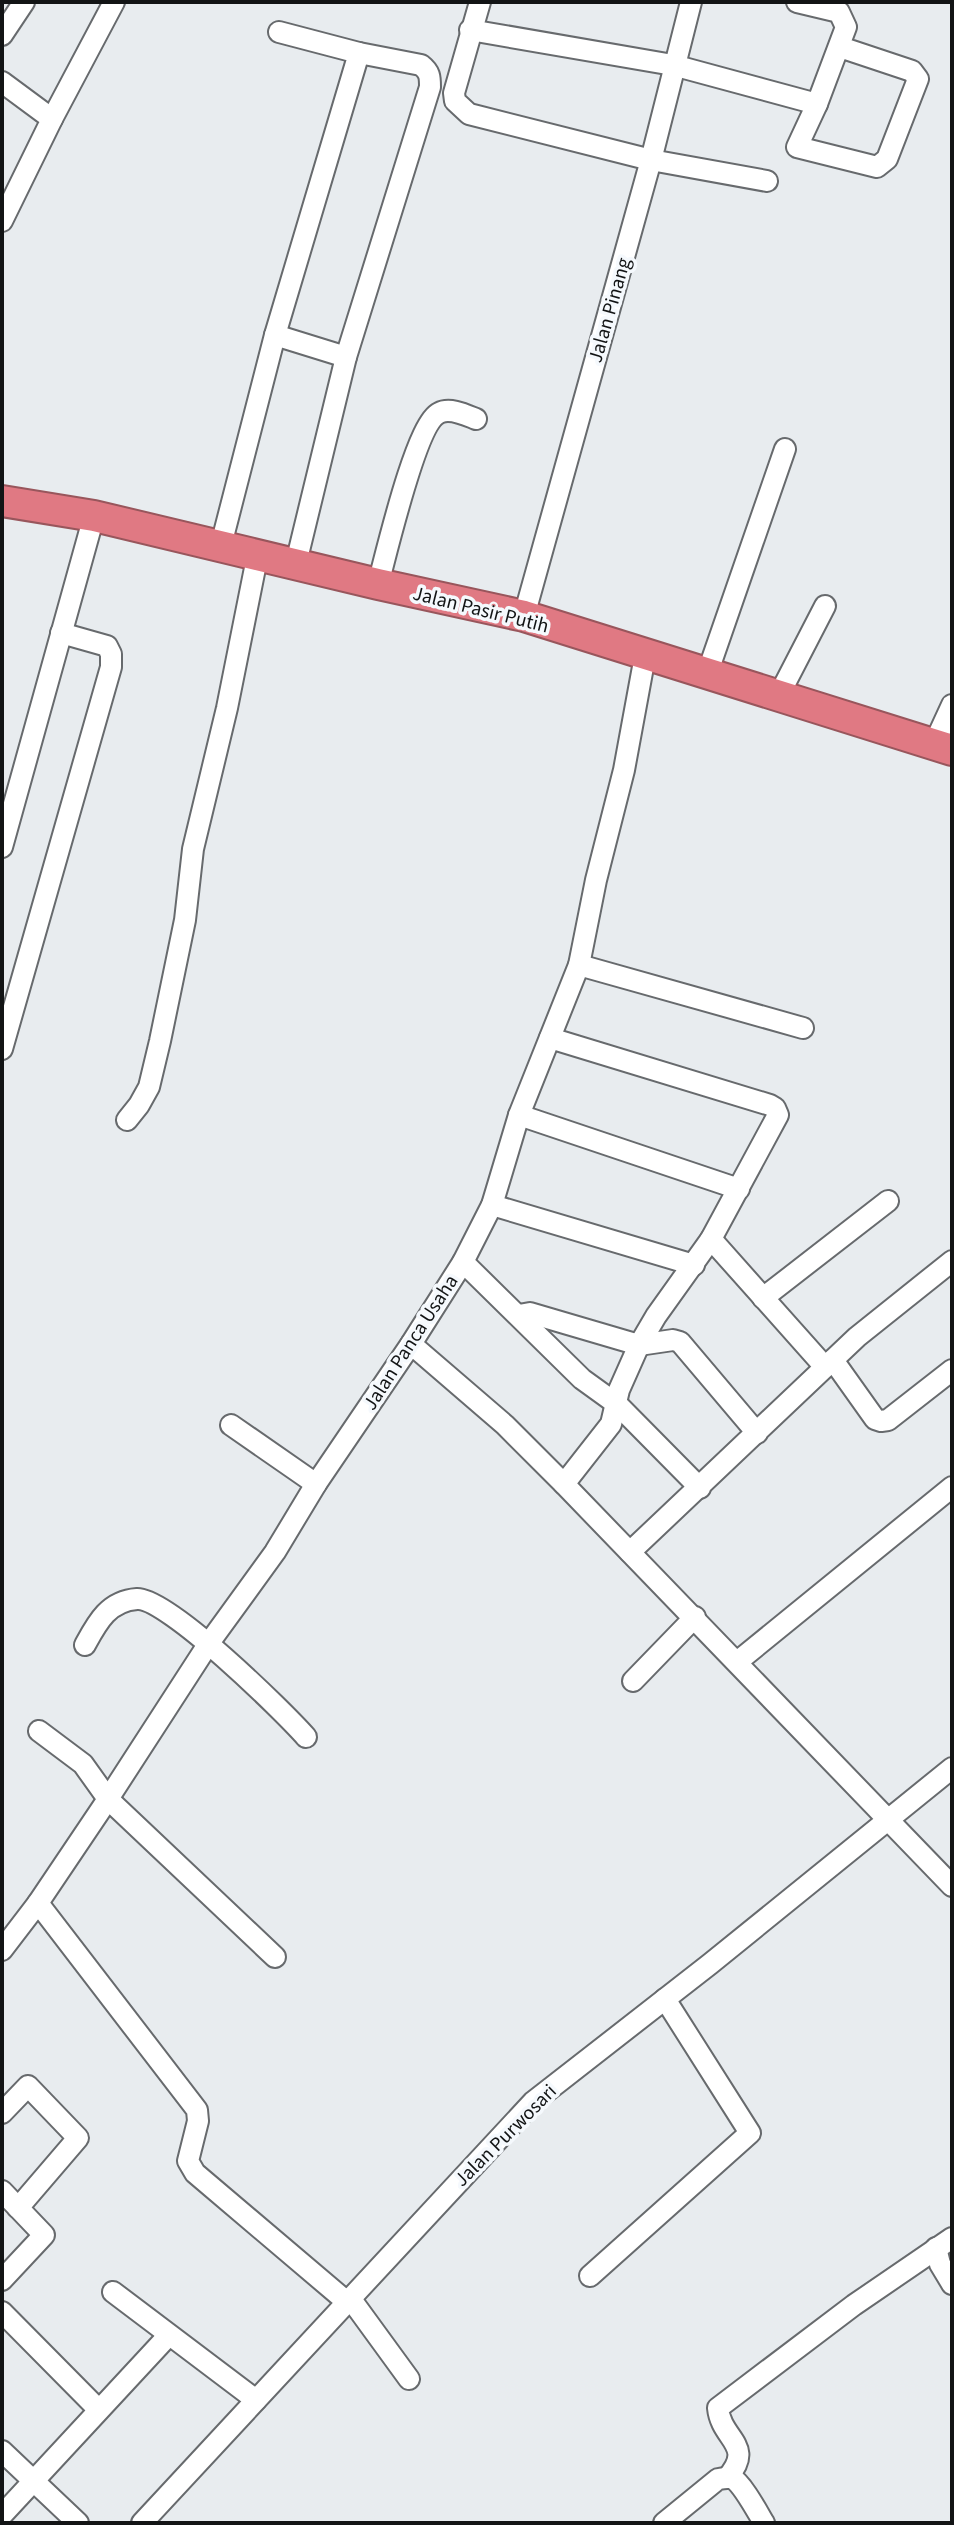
<svg xmlns="http://www.w3.org/2000/svg" width="954" height="2525" viewBox="0 0 954 2525" font-family="'Source Sans 3',sans-serif">
	<style>
		.lines { fill: none; stroke-linecap: round; stroke-linejoin: round }
		.minor-casing { stroke: #676a6d; stroke-width: 24 }
		.highway-casing { stroke: #98565c; stroke-width: 34 }
		.minor { stroke: #fff; stroke-width: 20 }
		.highway { stroke: #e07983; stroke-width: 30 }
		.labels { text-anchor: middle; stroke-width: 7; stroke-linejoin: round; paint-order: stroke }
		.street-label { font-size: 20px; fill: #121415; stroke: #f5f9fd }
	</style>
	<rect width="100%" height="100%" fill="#e8ecef"/>
	<g class="lines">
		<defs>
			<g id="minor">
				<path d="M480 2 454 93 455 101 469 114 651 160 767 181"/>
				<path d="M797 2 839 12 846 27 817 104 797 147 877 167 887 159 918 79 912 71 840 47"/>
				<path d="M470 30 673 65 817 104"/>
				<path d="M2 35 24 2"/>
				<path d="M2 82 52 119 2 221"/>
				<path d="M52 119 114 2"/>
				<path d="M275 335 346 357"/>
				<path d="M221 545 275 335 359 53 279 32"/>
				<path d="M296 563 346 357 430 87C430 77 430 72 421 65L359 53"/>
				<path d="M378 584C386 555 416 424 439 413 450 407 466 415 476 419"/>
				<path d="M524 616 651 160 691 2"/>
				<path d="M707 674 785 449"/>
				<path d="M779 695 825 606"/>
				<path d="M934 744 952 705"/>
				<path d="M2 847 94 516"/>
				<path d="M579 965 803 1028"/>
				<path d="M550 1038 770 1105 775 1108 778 1115 711 1239 656 1316 639 1345 619 1390 611 1424 564 1484"/>
				<path d="M2 1049 111 667V654L107 646 61 633"/>
				<path d="M519 1115 739 1189"/>
				<path d="M127 1120 139 1105 149 1087 160 1041 185 920 193 849 227 708 258 553"/>
				<path d="M492 1205 694 1265"/>
				<path d="M711 1239 825 1367"/>
				<path d="M463 1262 582 1379 618 1405 700 1488"/>
				<path d="M763 1298 888 1201"/>
				<path d="M519 1315 530 1313 639 1345 673 1340 680 1342 757 1433"/>
				<path d="M411 1344 505 1425 564 1484 952 1886"/>
				<path d="M833 1360 875 1419 881 1421 888 1420 952 1370"/>
				<path d="M231 1425 316 1484"/>
				<path d="M630 1552 857 1337 952 1261"/>
				<path d="M85 1645C97 1623 108 1601 137 1599 167 1597 283 1711 306 1737"/>
				<path d="M737 1662 952 1487"/>
				<path d="M633 1681 695 1617"/>
				<path d="M39 1731 83 1764 108 1799 275 1957"/>
				<path d="M38 1903 197 2110 198 2121 188 2161 195 2173 347 2302"/>
				<path d="M2 1950 38 1903 108 1799 209 1643 275 1552 316 1484 411 1344 463 1262 492 1205 519 1115 579 965 596 880 624 770 645 656"/>
				<path d="M2 2113 28 2086 78 2138 18 2208"/>
				<path d="M2 2191 44 2235 2 2280"/>
				<path d="M936 2248 940 2264 952 2284"/>
				<path d="M590 2276 750 2133 665 1999"/>
				<path d="M113 2292 256 2400"/>
				<path d="M350 2298 409 2379"/>
				<path d="M2 2312 98 2409"/>
				<path d="M2 2451 78 2523"/>
				<path d="M727 2478C756 2445 721 2440 718 2408L854 2305 952 2238"/>
				<path d="M2 2515 168 2336"/>
				<path d="M142 2523 533 2102 710 1964 952 1768"/>
				<path d="M664 2523 718 2479C722 2479 727 2477 732 2478 742 2483 758 2513 764 2523"/>
			</g>
			<path id="highway" d="M2 501 94 516 378 584 524 616 952 750"/>
		</defs>
		<!-- minor casing -->
		<use href="#minor" class="minor-casing"/>
		<!-- highway casing -->
		<use href="#highway" class="highway-casing"/>
		<!-- minor -->
		<use href="#minor" class="minor"/>
		<!-- highway -->
		<use href="#highway" class="highway"/>
	</g>
	<g class="labels">
		<!-- street labels -->
		<g class="street-label">
			<text transform="translate(609 310) rotate(-74)" y="7">Jalan Pinang</text>
			<text transform="translate(481 609) rotate(14)" y="7">Jalan Pasir Putih</text>
			<text transform="translate(410 1342) rotate(-57)" y="7">Jalan Panca Usaha</text>
			<text transform="translate(505 2135) rotate(-45)" y="7">Jalan Purwosari</text>
		</g>
	</g>
	<!-- border -->
	<rect width="954" height="2525" fill="none" stroke="#121415" stroke-width="8"/>
</svg>
